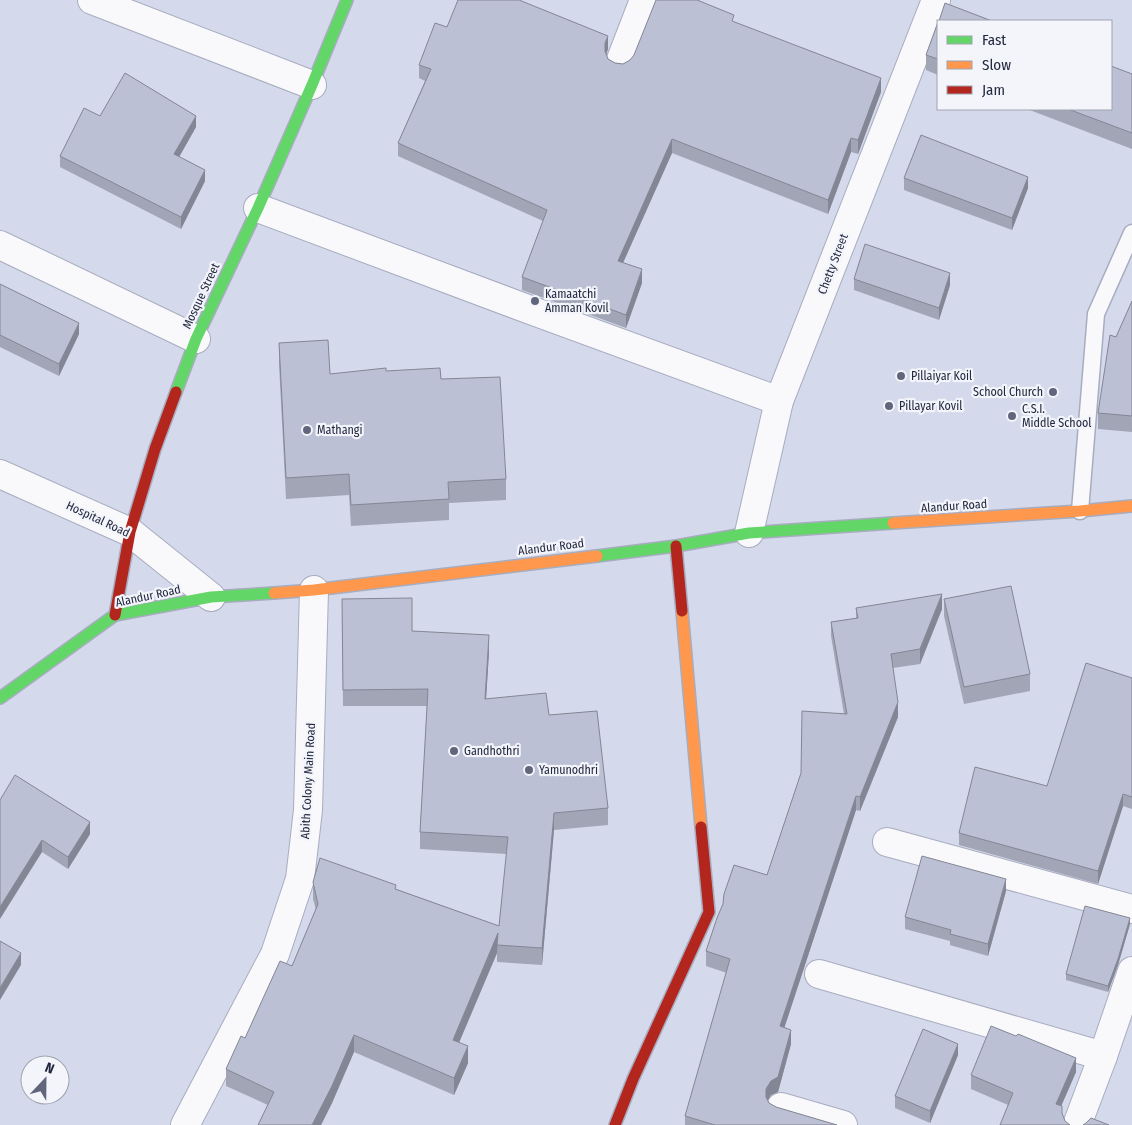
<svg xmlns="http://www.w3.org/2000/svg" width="1132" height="1125" viewBox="0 0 1132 1125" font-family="'Fira Sans Condensed',sans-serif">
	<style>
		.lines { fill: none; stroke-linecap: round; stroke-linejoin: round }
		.lane-casing { stroke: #a8acbf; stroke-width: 19 }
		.street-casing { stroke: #a8acbf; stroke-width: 30 }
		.fast-casing { stroke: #a8acbf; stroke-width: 14 }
		.slow-casing { stroke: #a8acbf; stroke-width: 14 }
		.jam-casing { stroke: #a8acbf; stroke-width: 14 }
		.lane { stroke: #f9f9fc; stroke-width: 16 }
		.street { stroke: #f9f9fc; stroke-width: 28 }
		.fast { stroke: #63d668; stroke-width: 11 }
		.slow { stroke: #ff974d; stroke-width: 11 }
		.jam { stroke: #b3261e; stroke-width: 11 }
		.wall { fill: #a1a5b6 }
		.shaded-wall { fill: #838694 }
		.building { fill: #bbc0d4; stroke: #838694 }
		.poi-dot { fill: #61667c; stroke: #f3f5fb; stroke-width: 2 }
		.labels { text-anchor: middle; stroke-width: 4.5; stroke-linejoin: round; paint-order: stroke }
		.street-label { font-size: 12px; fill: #23283f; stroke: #f3f5fb }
		.poi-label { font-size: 12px; fill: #23283f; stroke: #f3f5fb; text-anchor: start }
	</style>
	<rect width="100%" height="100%" fill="#d4d9ec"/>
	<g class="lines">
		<defs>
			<path id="lane" d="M1080 511 1096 314 1132 233"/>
			<g id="street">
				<path d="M92 0 312 85"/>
				<path d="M620 62 644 0"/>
				<path d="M258 208 533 311 779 401"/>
				<path d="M0 245 196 339"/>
				<path d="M0 474 130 532 211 597"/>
				<path d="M749 533 779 401 936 0"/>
				<path d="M887 842 1132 909"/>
				<path d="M819 974 1103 1056"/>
				<path d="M781 1107 843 1125"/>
				<path d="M185 1125 275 954 300 879 308 810 314 590"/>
				<path d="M1077 1125 1103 1056 1132 971"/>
			</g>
			<g id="fast">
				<path d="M176 392 196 339 258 208 312 85 347 0"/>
				<path d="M597 556 676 546 749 533 893 523"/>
				<path d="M0 698 115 615 211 597 274 593"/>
			</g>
			<g id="slow">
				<path d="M893 523 1080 511 1132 506"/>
				<path d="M274 593 314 590 597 556"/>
				<path d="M682 611 701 827"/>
			</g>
			<g id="jam">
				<path d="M676 546 682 611"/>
				<path d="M115 615 130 532 155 449 176 392"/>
				<path d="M615 1125 633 1079 709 912 701 827"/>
			</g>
		</defs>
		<!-- lane casing -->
		<use href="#lane" class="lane-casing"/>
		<!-- street casing -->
		<use href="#street" class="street-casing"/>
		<!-- fast casing -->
		<use href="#fast" class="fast-casing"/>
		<!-- slow casing -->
		<use href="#slow" class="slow-casing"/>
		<!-- jam casing -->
		<use href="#jam" class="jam-casing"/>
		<!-- lane -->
		<use href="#lane" class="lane"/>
		<!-- street -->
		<use href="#street" class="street"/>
		<!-- fast -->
		<use href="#fast" class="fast"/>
		<!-- slow -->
		<use href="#slow" class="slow"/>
		<!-- jam -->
		<use href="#jam" class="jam"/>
	</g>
	<!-- wall -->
	<g class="wall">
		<path d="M734 22 881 92 858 154 851 152 828 214 672 153 623 263 642 283 626 328 522 290V277L543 221 398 156V143L425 81 419 78V65L447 27 608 49 606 55 608 59 615 63 623 64Z"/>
		<path d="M938 22V75L926 70V55Z"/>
		<path d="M1132 74V149L1027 109H1111Z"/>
		<path d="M100 116 196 127 179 157 205 181 181 229 60 167V156Z"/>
		<path d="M904 178 1028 188 1012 230 904 190Z"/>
		<path d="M854 279 950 285 939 320 854 290Z"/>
		<path d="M0 284 79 334 59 376 0 347Z"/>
		<path d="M1132 301V432L1098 429V413L1116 337Z"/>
		<path d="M279 343 330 374 386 371 441 379 506 479V500L449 503V520L351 526 349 495 286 499 279 364Z"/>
		<path d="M342 599 412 631 489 652 486 699 549 715 608 808V825L554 830 542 965 497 962V953L459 1042 468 1063 454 1095 354 1052 332 1103 321 1125H258L268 1105 226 1086V1069L245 1038 292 966 316 910 313 899V882L396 889 499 926 507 854 420 849V832L427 706H343Z"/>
		<path d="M944 599 1030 674V691L964 704 944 616Z"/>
		<path d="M856 608 942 609 920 664 893 668 898 717 860 811 856 810 784 1028 791 1044 778 1092 771 1095 768 1100 769 1103 776 1107 837 1125H685V1116L727 973 706 966V951L767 875 844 714 831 636V622L856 618Z"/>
		<path d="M1132 678V809L1123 806 1098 884 959 845V833L1047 786Z"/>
		<path d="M0 800 90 834 68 869 42 852Z"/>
		<path d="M1006 891 988 956 950 945V941L905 929V917Z"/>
		<path d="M1130 924 1118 965 1108 992 1066 980V974Z"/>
		<path d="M958 1055 930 1123 895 1108V1096Z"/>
		<path d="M1076 1072 1061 1106 1008 1105 971 1089V1075Z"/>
	</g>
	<!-- shaded-wall -->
	<g class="shaded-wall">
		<path d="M608 36V49L605 57V43Z"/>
		<path d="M881 78V92L858 154V140Z"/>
		<path d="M196 116V127L174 166V154Z"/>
		<path d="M851 138V152L828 214V200Z"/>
		<path d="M672 139V153L618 274V261Z"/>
		<path d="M205 170V181L181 229V217Z"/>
		<path d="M1028 177V188L1012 230V218Z"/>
		<path d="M642 269V283L626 328V315Z"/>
		<path d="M950 273V285L939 320V308Z"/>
		<path d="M79 323V334L59 376V364Z"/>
		<path d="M942 594V609L920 664V649Z"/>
		<path d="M489 635V652L485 716V699Z"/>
		<path d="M898 702V717L860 811V797Z"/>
		<path d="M1123 794V806L1098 884V871Z"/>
		<path d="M856 796V810L780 1041V1026Z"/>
		<path d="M554 813V830L542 965V948Z"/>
		<path d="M90 822V834L68 869V857Z"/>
		<path d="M42 840V852L0 919V907Z"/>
		<path d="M1006 879V891L988 956V944Z"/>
		<path d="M1130 918V924L1118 965 1108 992V986Z"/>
		<path d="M498 933 497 953 453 1057V1040Z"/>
		<path d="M21 953V965L0 1000V988Z"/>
		<path d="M791 1030V1044L778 1092 771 1095 766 1103V1089Z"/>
		<path d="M354 1035V1052L332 1103 321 1125H312Z"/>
		<path d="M958 1044V1055L930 1123V1111Z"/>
		<path d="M468 1046V1063L454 1095V1078Z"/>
		<path d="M1076 1058V1072L1056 1118V1104Z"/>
	</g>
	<!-- building -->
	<g class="building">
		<path d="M458 0H519L608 36 605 43V51L608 59 615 63 623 64 630 60 634 55 656 0H697L734 15 732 21 881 78 858 140 851 138 828 200 672 139 618 261 642 269 626 315 522 277 547 210 398 143 431 69 419 65 435 23 447 27Z"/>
		<path d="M945 3 992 21H939Z"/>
		<path d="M938 22V59L926 55Z"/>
		<path d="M1111 66 1132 74V133L1068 109H1111Z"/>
		<path d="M125 73 196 116 174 154 205 170 181 217 60 156 84 108 100 116Z"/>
		<path d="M921 135 1028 177 1012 218 904 178Z"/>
		<path d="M865 244 950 273 939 308 854 279Z"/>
		<path d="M0 284 79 323 59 364 0 335Z"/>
		<path d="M1132 301V416L1098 413 1110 335 1116 337Z"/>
		<path d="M328 340 330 374 386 368V371L440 368 441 379 500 377 506 479 448 482 449 499 351 505 349 474 286 478 279 343Z"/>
		<path d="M1011 586 1030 674 964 687 944 599Z"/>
		<path d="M942 594 920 649 891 654 898 702 860 797 856 796 780 1026 791 1030 778 1077 771 1081 766 1089V1097L769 1103 776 1107 837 1125H715L685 1116 730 959 706 951 717 918 723 904 724 894 734 865 767 875 801 773 802 711 847 714 831 622 858 618 856 608Z"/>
		<path d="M412 598V631L489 635 485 699 546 693 549 715 597 711 608 808 554 813 542 948 497 945 498 933 453 1040 468 1046 454 1078 354 1035 332 1086 312 1125H258L274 1092 226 1069 241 1036 245 1038 280 961 292 966 318 904 313 882 320 858 396 885 395 889 499 926 508 837 420 832 428 689 343 690 342 599Z"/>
		<path d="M1086 663 1132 678V797L1123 794 1098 871 959 833 975 767 1047 786Z"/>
		<path d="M15 775 90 822 68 857 42 840 0 907V800Z"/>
		<path d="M922 856 1006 879 988 944 950 934 951 930 905 917Z"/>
		<path d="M1085 906 1130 918 1118 959 1108 986 1066 974Z"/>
		<path d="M0 941 21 953 0 988Z"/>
		<path d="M991 1026 1016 1036 1018 1034 1076 1058 1056 1104 1062 1106V1113L1065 1121 1070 1125H1000L1013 1093 971 1075Z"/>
		<path d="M923 1029 958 1044 930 1111 895 1096Z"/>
		<path d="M1091 1118 1109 1125H1083L1086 1123Z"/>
	</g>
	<!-- markers -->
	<g class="poi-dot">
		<circle cx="535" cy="301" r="5"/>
		<circle cx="901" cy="376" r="5"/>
		<circle cx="1053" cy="392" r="5"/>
		<circle cx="889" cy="406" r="5"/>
		<circle cx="1012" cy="416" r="5"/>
		<circle cx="307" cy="430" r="5"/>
		<circle cx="454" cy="751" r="5"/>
		<circle cx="529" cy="770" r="5"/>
	</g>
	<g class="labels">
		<!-- street labels -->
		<g class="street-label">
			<text transform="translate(833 264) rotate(-69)" y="4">Chetty Street</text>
			<text transform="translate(201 296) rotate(-65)" y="4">Mosque Street</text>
			<text transform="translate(954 506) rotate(-4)" y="4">Alandur Road</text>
			<text transform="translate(98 519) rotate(25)" y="4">Hospital Road</text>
			<text transform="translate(551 547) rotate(-7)" y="4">Alandur Road</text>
			<text transform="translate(148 596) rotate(-12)" y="4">Alandur Road</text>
			<text transform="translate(308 781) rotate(-87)" y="4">Abith Colony Main Road</text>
		</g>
		<!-- poi labels -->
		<g class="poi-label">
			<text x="545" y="298">Kamaatchi<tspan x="545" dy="14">Amman Kovil</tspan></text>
			<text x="911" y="380">Pillaiyar Koil</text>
			<text x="1043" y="396" text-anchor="end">School Church</text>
			<text x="899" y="410">Pillayar Kovil</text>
			<text x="1022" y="413">C.S.I.<tspan x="1022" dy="14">Middle School</tspan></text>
			<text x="317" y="434">Mathangi</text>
			<text x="464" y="755">Gandhothri</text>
			<text x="539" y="774">Yamunodhri</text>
		</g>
	</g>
	<!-- legend -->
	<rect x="937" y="20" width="175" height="90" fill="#f3f5fb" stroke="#a0a3b0"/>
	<rect x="947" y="36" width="25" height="8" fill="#63d668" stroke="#a0a3b0"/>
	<text x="982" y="45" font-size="15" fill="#23283f">Fast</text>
	<rect x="947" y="61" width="25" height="8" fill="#ff974d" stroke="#a0a3b0"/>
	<text x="982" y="70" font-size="15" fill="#23283f">Slow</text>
	<rect x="947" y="86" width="25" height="8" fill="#b3261e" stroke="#a0a3b0"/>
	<text x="982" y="95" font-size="15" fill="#23283f">Jam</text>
	<!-- north arrow -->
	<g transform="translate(45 1080) rotate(22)"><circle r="24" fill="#f3f5fb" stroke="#a0a3b0"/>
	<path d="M0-4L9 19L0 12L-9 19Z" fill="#61667c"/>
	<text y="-8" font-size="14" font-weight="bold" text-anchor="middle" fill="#23283f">N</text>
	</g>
</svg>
